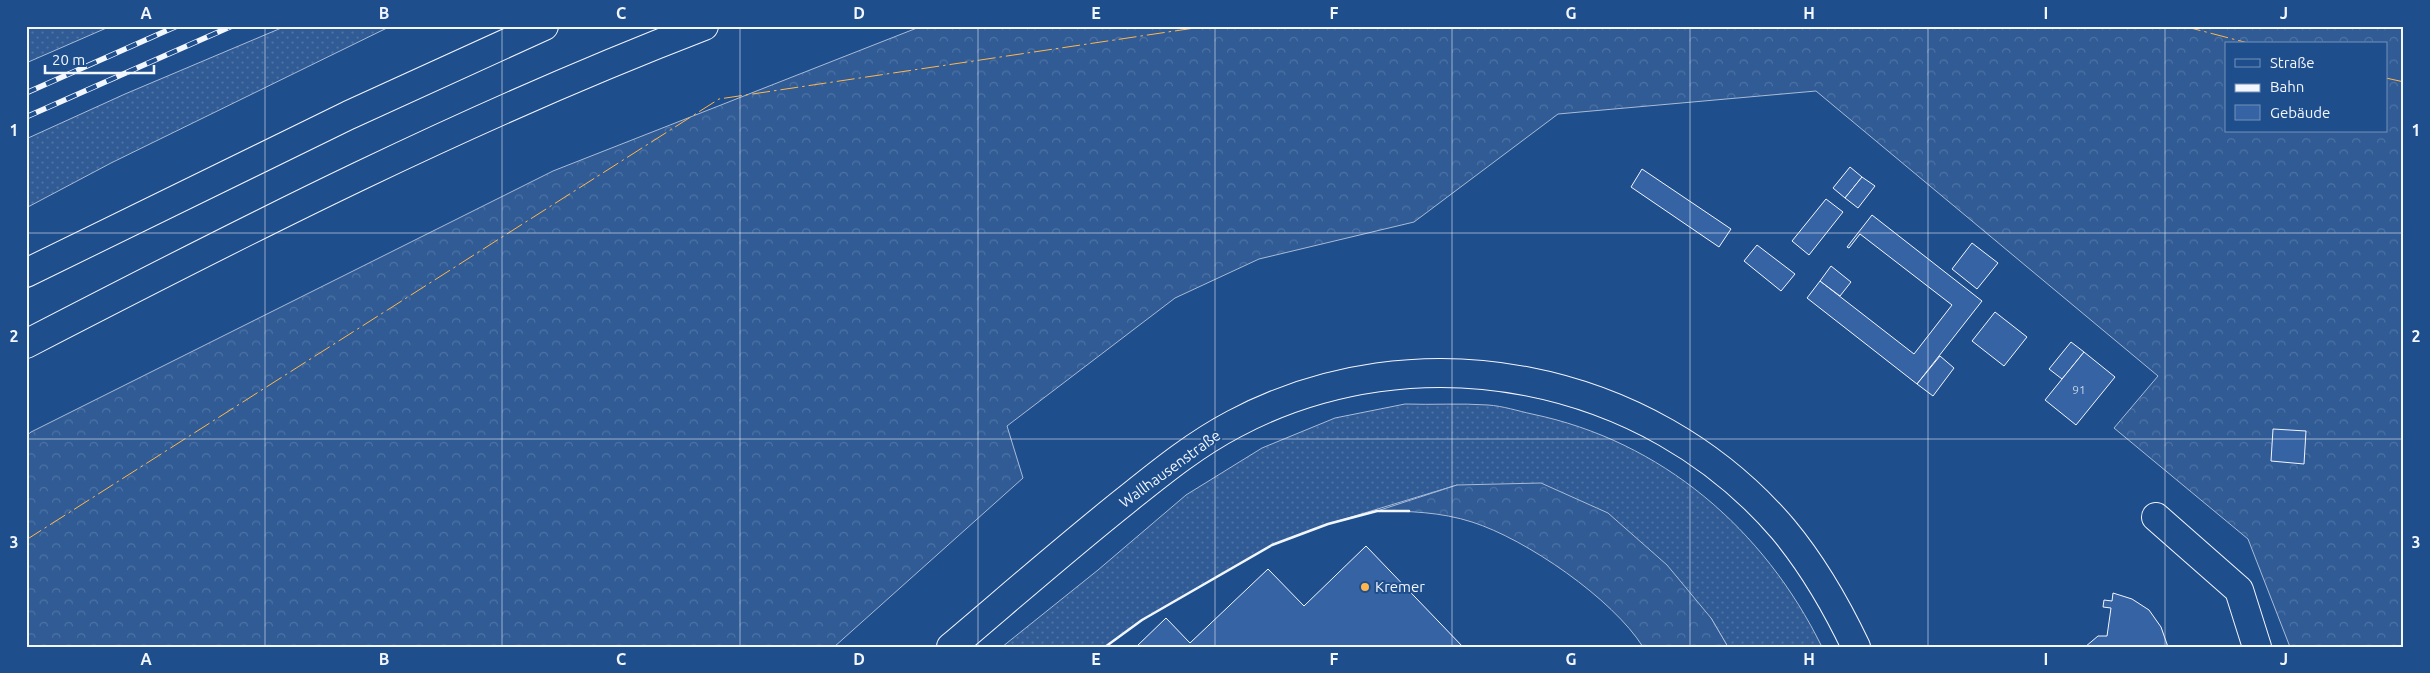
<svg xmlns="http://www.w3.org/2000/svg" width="2430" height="673" viewBox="0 0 2430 673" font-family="Ubuntu,sans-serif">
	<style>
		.grass { fill: url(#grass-dots); stroke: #a8bbd7 }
		.forest { fill: url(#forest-crowns); stroke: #a8bbd7; fill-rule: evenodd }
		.building { fill: #3563a3; stroke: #f2f6ff }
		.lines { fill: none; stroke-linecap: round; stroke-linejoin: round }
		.street-casing { stroke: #f2f6ff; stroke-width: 30 }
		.secondary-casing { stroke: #f2f6ff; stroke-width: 30 }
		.highway-casing { stroke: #f2f6ff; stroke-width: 30 }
		.street { stroke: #1f4e8c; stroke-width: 28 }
		.secondary { stroke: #1f4e8c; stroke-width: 28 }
		.highway { stroke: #1f4e8c; stroke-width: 28 }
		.rail-casing { stroke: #f2f6ff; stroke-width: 5.5 }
		.rail { stroke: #1f4e8c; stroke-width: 4; stroke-dasharray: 11; stroke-linecap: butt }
		.wall { stroke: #f2f6ff; stroke-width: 2.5 }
		.power { stroke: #ffb74d; stroke-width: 1; stroke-dasharray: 18 4 2.5 4; stroke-linecap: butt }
		.grid { fill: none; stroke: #f2f6ff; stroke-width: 1; stroke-opacity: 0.55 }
		.poi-dot { fill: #ffb74d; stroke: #1f4e8c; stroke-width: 2 }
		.labels { text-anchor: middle; stroke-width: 4; stroke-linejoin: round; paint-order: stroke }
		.number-label { font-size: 12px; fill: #c3d1e8 }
		.street-label { font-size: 15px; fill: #f2f6ff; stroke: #1f4e8c }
		.poi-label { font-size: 15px; fill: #f2f6ff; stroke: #1f4e8c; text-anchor: start }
		.neatline { fill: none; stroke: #f2f6ff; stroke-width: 2 }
		.grid-label { font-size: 16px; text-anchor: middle; font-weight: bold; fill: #f2f6ff }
	</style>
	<defs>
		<pattern id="grass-dots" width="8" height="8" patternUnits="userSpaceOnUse" patternTransform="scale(1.25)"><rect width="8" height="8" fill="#305b95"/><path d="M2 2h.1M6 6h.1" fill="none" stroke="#4e73a5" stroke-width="1.8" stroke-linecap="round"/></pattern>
		<pattern id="forest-crowns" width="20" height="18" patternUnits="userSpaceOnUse" patternTransform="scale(1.25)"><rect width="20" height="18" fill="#305b95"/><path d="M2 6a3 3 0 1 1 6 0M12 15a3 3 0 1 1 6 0" fill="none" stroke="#4e73a5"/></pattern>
	</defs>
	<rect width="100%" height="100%" fill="#1f4e8c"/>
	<!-- grass -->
	<g class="grass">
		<path d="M26 26H111L26 63Z"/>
		<path d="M286 26H391L111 163 26 208V139L125 94Z"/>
		<path d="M1405 404C1432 405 1461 403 1488 405 1503 406 1518 411 1532 414 1662 441 1764 529 1822 647H1728L1711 618 1457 485 1328 524 1272 545 1142 620 1105 647H1002L1098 570 1186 495 1262 448 1335 418Z"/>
	</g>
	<!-- forest -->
	<g class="forest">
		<path d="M922 26H2404V647H2290L2248 539 2114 428 2158 376 1816 91 1558 114 1414 222 1259 259 1175 298 1007 426 1023 478 834 647H26V436L31 432 553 171ZM2226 44H2386V131H2226Z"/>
		<path d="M1541 483 1608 513 1667 565 1711 618 1728 647H1643C1613 599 1526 539 1472 522 1441 512 1409 511 1377 511L1457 485Z"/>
	</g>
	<!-- building -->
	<g class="building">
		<path d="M1850 167 1862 177 1845 198 1833 188Z"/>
		<path d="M1642 169 1731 229 1719 247 1631 187Z"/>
		<path d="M1862 177 1875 186 1858 208 1845 198Z"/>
		<path d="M1826 199 1843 212 1809 255 1792 241Z"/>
		<path d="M1872 215 1982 301 1917 384 1807 298 1820 281 1914 354 1952 305 1860 234 1849 248 1847 247Z"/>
		<path d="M1972 243 1998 263 1977 289 1952 269Z"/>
		<path d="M1757 245 1795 274 1781 291 1744 261Z"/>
		<path d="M1831 266 1851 282 1840 296 1820 281Z"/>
		<path d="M1995 312 2027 337 2004 366 1972 341Z"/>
		<path d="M2071 342 2084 352 2062 379 2049 369Z"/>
		<path d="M2084 352 2115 377 2076 425 2045 400Z"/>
		<path d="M1940 356 1954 368 1933 396 1917 384Z"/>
		<path d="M2273 429 2306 431 2304 464 2271 461Z"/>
		<path d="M1366 546 1463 647H1136L1166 618 1190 643 1268 569 1304 606Z"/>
		<path d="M2113 593 2132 599 2149 610 2161 627 2168 647H2085L2098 636H2107L2111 608 2103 607 2104 600 2112 601Z"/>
	</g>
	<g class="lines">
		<defs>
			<path id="street" d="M2156 517 2239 590 2257 647"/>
			<path id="secondary" d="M951 647C1009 598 1066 548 1125 501 1160 473 1194 445 1234 424 1416 327 1649 372 1783 529 1813 565 1836 605 1856 647"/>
			<g id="highway">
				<path d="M26 273 349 115 544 26"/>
				<path d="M26 344C248 229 470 116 704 26"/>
			</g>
		</defs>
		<!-- street casing -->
		<use href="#street" class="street-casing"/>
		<!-- secondary casing -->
		<use href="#secondary" class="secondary-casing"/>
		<!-- highway casing -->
		<use href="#highway" class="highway-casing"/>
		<!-- street -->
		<use href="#street" class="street"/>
		<!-- secondary -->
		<use href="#secondary" class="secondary"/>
		<!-- highway -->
		<use href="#highway" class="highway"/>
		<defs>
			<g id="rail">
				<path d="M26 93 177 26"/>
				<path d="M26 117 232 26"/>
			</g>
		</defs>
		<!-- rail casing -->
		<use href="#rail" class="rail-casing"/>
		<!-- rail -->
		<use href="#rail" class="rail"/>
		<!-- wall -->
		<path class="wall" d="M1105 647 1142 620 1272 545 1328 524 1377 511H1409"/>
		<!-- power -->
		<g class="power">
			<path d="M2183 26 2252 44"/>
			<path d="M2386 78 2404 82"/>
			<path d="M26 540 719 99 1208 26"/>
		</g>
	</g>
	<!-- grid -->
	<path class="grid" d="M265 26V647M502 26V647M740 26V647M978 26V647M1215 26V647M1452 26V647M1690 26V647M1928 26V647M2165 26V647M26 233H2404M26 439H2404"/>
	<!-- markers -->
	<circle class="poi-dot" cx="1365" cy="587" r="5"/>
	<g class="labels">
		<!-- number labels -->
		<g class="number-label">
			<text x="2079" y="394">91</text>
		</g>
		<!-- street labels -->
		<g class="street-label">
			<text transform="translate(1170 469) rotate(-36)" y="5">Wallhausenstraße</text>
		</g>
		<!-- poi labels -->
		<g class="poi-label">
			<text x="1375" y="592">Kremer</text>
		</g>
	</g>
	<!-- border -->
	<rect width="2430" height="673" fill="none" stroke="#1f4e8c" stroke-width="55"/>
	<!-- legend -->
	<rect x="2225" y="42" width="162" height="90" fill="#1f4e8c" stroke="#7391ba"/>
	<rect x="2235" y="59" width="25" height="8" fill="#1f4e8c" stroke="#7391ba"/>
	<text x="2270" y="68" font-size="15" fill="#f2f6ff">Straße</text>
	<rect x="2235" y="84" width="25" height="8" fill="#f2f6ff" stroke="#7391ba"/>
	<text x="2270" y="92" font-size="15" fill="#f2f6ff">Bahn</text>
	<rect x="2235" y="105" width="25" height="15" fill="#3563a3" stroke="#7391ba"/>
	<text x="2270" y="118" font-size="15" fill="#f2f6ff">Gebäude</text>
	<!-- scale -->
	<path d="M45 65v8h109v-8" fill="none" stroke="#f2f6ff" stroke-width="2.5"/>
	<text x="52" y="65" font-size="15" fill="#f2f6ff" stroke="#1f4e8c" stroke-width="4" paint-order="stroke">20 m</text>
	<rect x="28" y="28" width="2374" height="618" class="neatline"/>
	<g class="grid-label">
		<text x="146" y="19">A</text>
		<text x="384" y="19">B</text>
		<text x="621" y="19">C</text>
		<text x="859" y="19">D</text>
		<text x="1096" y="19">E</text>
		<text x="1334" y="19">F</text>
		<text x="1571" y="19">G</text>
		<text x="1809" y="19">H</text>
		<text x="2046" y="19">I</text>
		<text x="2284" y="19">J</text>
		<text x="14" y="136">1</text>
		<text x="2416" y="136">1</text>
		<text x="14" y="342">2</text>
		<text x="2416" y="342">2</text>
		<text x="14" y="548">3</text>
		<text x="2416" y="548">3</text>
		<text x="146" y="665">A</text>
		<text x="384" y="665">B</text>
		<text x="621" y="665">C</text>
		<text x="859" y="665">D</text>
		<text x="1096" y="665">E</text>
		<text x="1334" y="665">F</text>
		<text x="1571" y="665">G</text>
		<text x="1809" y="665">H</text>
		<text x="2046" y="665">I</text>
		<text x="2284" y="665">J</text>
	</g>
</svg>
